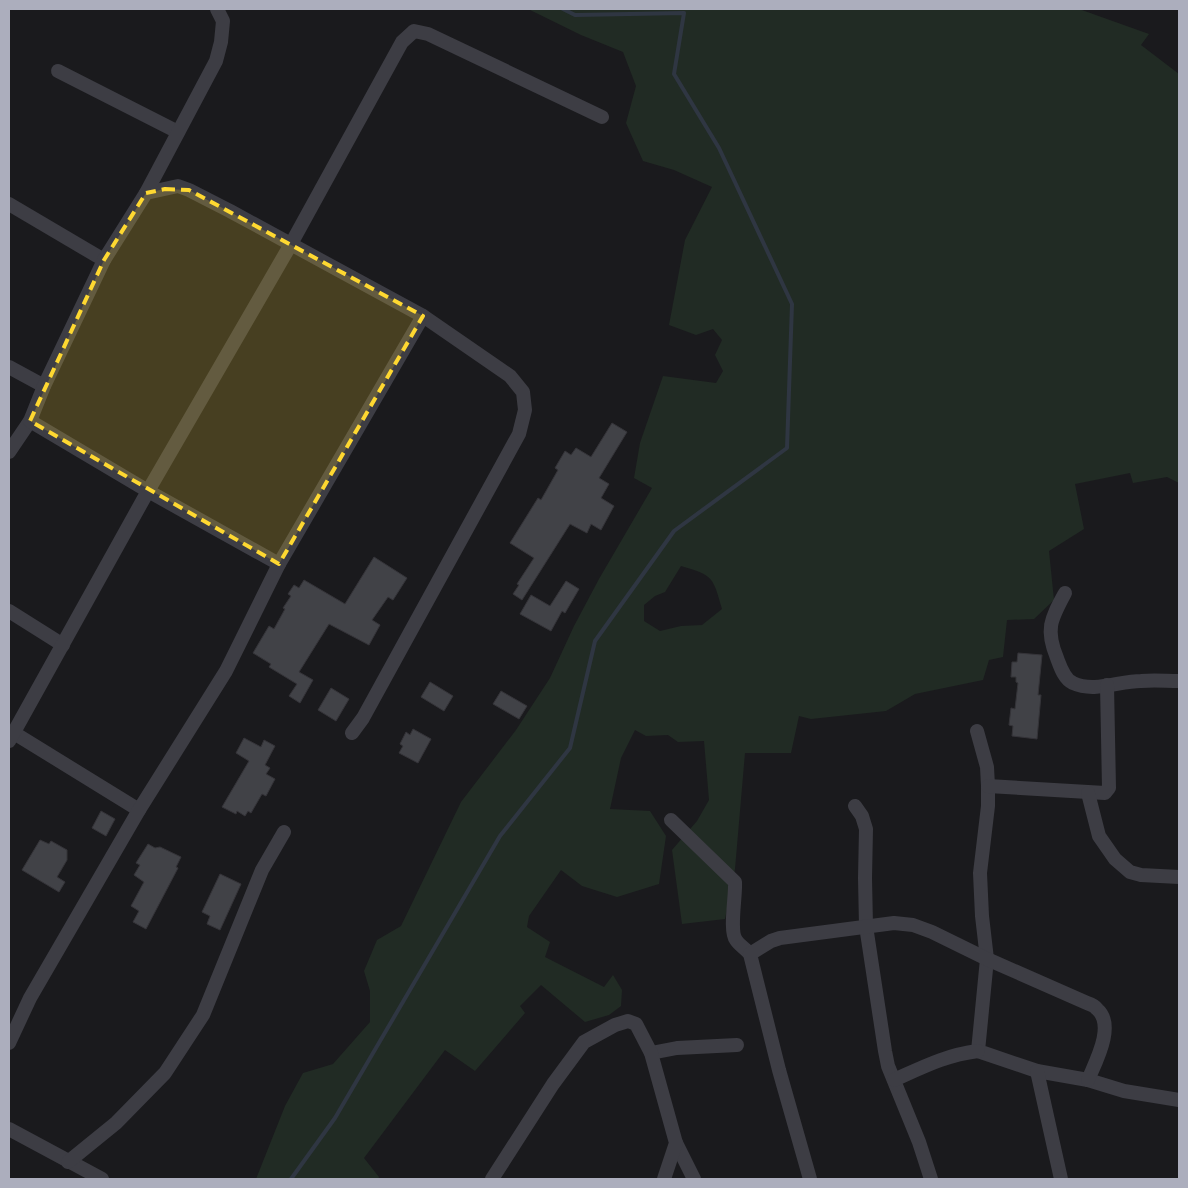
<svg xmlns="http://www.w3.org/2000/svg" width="1188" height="1188" viewBox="0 0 1188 1188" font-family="'Nunito Sans',sans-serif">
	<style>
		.green { fill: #212b24; fill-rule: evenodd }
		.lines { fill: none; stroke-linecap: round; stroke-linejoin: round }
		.stream { stroke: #2f3642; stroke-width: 4 }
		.building { fill: #414247; stroke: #353439 }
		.street { stroke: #3d3d44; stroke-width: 14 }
		.marked { fill: #fed831; fill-opacity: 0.2; stroke: #fed831; stroke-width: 4; stroke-dasharray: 10 6; stroke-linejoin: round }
	</style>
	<rect width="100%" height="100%" fill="#1a1a1d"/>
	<!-- green -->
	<path class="green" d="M528 9H1079L1149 34 1141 45 1179 74V483L1167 477 1133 483 1130 473 1075 484 1084 529 1049 551 1054 600 1034 619 1007 620 1003 657 989 660 983 680 915 694 886 711 811 719 799 716 791 753H745L735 869 725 919 682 924 672 850 697 821 709 800 704 741 678 742 668 735 646 736 635 730 621 758 610 809 650 811 666 836 659 884 617 897 582 886 561 870 529 916 527 927 550 942 545 957 604 987 613 975 622 990 621 1006 609 1015 585 1022 541 985 520 1006 525 1013 475 1071 445 1050 364 1158 379 1177 378 1179H256L285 1106 303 1073 333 1064 370 1022V991L364 971 377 940 401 926 461 802 516 730 550 678 574 626 599 579 652 488 634 478 640 443 663 376 716 383 723 371 715 355 722 340 713 329 696 335 669 325 685 240 712 187 674 170 643 161 626 123 636 86 623 52 581 35ZM681 566C714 575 713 578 722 609L702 625 681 626 660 631 644 621V605L655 596 665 592Z"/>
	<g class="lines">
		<!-- stream -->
		<path class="stream" d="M291 1179 335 1118 500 836 570 748 595 641 674 531 787 448 792 304 719 148 674 74 684 13 575 15 563 9"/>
	</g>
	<!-- building -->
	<g class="building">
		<path d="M612 423 627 432 599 478 609 484 601 498 614 506 601 530 591 524 587 533 570 524 522 600 513 594 519 585 517 584 534 558 510 543 538 498 541 500 558 470 555 468 565 451 571 455 576 448 591 457Z"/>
		<path d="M374 557 407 578 393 600 388 597 372 620 380 625 369 645 329 624 299 672 313 680 300 703 289 696 297 684 269 667 271 664 253 653 269 626 274 629 285 609 283 608 291 596 288 594 294 585 299 588 304 580 345 604Z"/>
		<path d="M566 581 579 589 565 613 562 611 551 631 520 614 531 595 550 606Z"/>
		<path d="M1018 653 1042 655 1038 695H1041L1037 739 1012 736 1013 726 1009 725 1011 708 1015 709 1018 683 1016 682V677H1011L1012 662H1017Z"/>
		<path d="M430 682 453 696 444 711 421 697Z"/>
		<path d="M331 688 349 699 336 721 318 710Z"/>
		<path d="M501 691 527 706 519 719 493 704Z"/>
		<path d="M413 729 431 739 418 763 399 753 403 746 400 744 406 732 410 735Z"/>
		<path d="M244 738 261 747 264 740 275 746 265 765 270 768 266 774 275 779 266 796 262 794 251 813 248 811 245 816 237 811 236 814 222 807 249 761 236 753Z"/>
		<path d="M101 811 115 819 106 836 92 828Z"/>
		<path d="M40 840 49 844 51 841 67 850V860L57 877 65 882 59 892 22 870Z"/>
		<path d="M148 844 155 848 160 847 181 857 176 867 178 868 146 929 133 922 139 911 131 906 144 882 134 875 140 865 136 863Z"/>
		<path d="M220 874 241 884 220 930 207 924 210 916 202 912Z"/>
	</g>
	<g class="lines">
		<!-- street -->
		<g class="street">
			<path d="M58 71 178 132"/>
			<path d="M146 193 178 186 189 190 230 211 423 316 510 376 523 392 525 410 519 434 363 718 352 733"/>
			<path d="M9 204 104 260"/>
			<path d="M9 367 44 386"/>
			<path d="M9 452 30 421 44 386 104 260 146 193 216 61 221 42 223 21 217 9"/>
			<path d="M279 564 148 491 291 244 402 42 414 31 428 34 602 117"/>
			<path d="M1065 593C1051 619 1045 629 1057 658 1060 666 1064 679 1073 683 1094 693 1119 681 1141 681 1154 680 1166 681 1179 681"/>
			<path d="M9 611 63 645"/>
			<path d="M977 731 987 767 988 786V806L980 873 982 916 987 959 978 1051 1037 1071 1088 1080 1124 1091 1179 1100"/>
			<path d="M14 733 139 810"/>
			<path d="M9 741 148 491 30 421"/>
			<path d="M988 786 1105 793 1109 788 1107 685"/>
			<path d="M1088 793 1099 836 1115 859 1130 872 1141 875 1179 877"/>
			<path d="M855 806 862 816 866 829 865 878 866 926 885 1051 888 1066 919 1142 931 1179"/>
			<path d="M671 820 735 882C736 895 729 931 736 940 739 945 746 949 750 954"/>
			<path d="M9 1043 30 998 139 810 226 671 279 564 423 316"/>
			<path d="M651 1053 677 1048 737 1045"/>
			<path d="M1037 1071 1061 1179"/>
			<path d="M894 1080C923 1067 946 1055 978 1051"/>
			<path d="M9 1129 102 1179"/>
			<path d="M676 1143 694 1179"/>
			<path d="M68 1162 116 1123 165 1073 203 1015 262 870 284 832"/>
			<path d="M492 1179 553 1084 584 1042 615 1025 628 1021 636 1024 651 1053 676 1143 664 1179"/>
			<path d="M810 1179 779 1070 750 954 771 941 780 938 894 923 913 925 932 932 987 959 1087 1003C1090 1004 1095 1006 1097 1009 1116 1025 1095 1063 1088 1080"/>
		</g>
	</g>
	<!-- marked area -->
	<path class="marked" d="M165 189 189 190 423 316 279 564 30 421 104 260 146 193Z"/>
	<!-- border -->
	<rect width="1188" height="1188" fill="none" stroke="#acaebd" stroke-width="20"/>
</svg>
